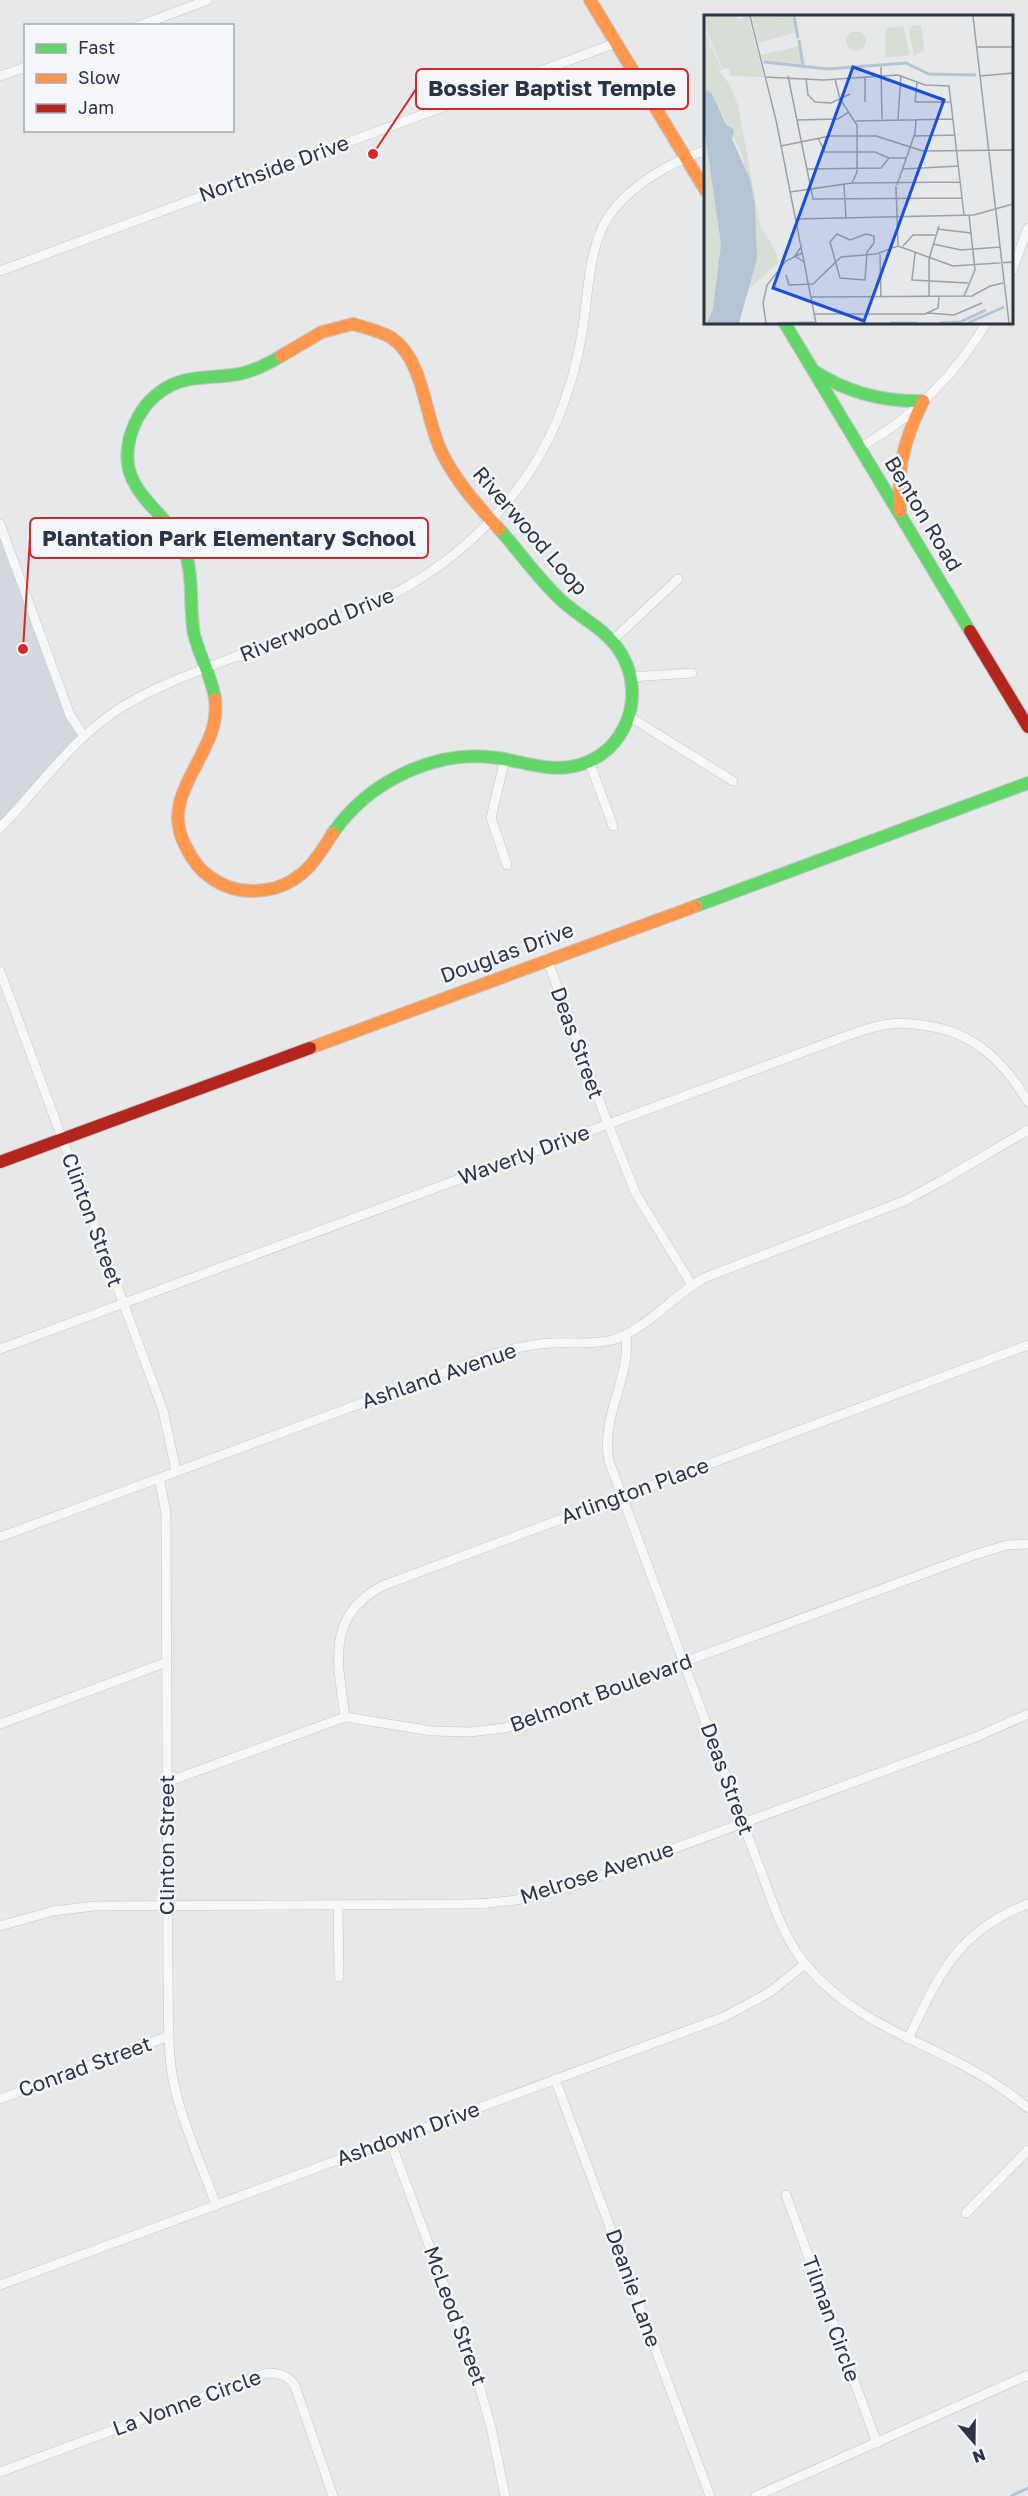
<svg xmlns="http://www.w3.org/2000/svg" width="1028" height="2496" viewBox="0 0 1028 2496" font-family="'Golos Text',sans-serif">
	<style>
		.built { fill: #d4d7dd }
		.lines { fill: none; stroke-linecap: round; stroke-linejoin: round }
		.stream { stroke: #b4c4d5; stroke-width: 3 }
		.street-casing { stroke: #c4c6c8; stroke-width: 10 }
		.fast-casing { stroke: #c4c6c8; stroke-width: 14 }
		.slow-casing { stroke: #c4c6c8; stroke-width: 14 }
		.jam-casing { stroke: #c4c6c8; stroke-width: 14 }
		.street { stroke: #f5f6f7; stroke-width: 9 }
		.fast { stroke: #63d668; stroke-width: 12 }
		.slow { stroke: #ff974d; stroke-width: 12 }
		.jam { stroke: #b3261e; stroke-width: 12 }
		.labels { text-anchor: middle; stroke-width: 5; stroke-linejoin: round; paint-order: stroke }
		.street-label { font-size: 21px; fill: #2b3445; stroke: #f4f6f9 }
		.inset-river { fill: none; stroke: #b4c4d5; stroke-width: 3 }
		.inset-road { fill: none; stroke: #9ba0a8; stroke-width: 1.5 }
		.view { fill: #1d4ed8; fill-opacity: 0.15; stroke: #1d4ed8; stroke-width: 3 }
		.inset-edge { fill: none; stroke: #2b3445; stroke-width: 3 }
		.leader { fill: none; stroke: #d62828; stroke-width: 2 }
		.callout-dot { fill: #d62828; stroke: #f4f6f9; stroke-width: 2 }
		.callout { fill: #f4f6f9; stroke: #d62828; stroke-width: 2 }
		.callout-label { font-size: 22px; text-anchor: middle; font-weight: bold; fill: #2b3445 }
	</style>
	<rect width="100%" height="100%" fill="#e6e8ea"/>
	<!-- built -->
	<path class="built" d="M0 524 70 715 84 736 0 828Z"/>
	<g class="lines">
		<!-- stream -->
		<path class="stream" d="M1011 2496 1028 2488"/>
		<defs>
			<g id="street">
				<path d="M138 26 208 0"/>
				<path d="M0 76 26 67"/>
				<path d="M0 271 616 43"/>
				<path d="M1012 271 1028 228"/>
				<path d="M860 448C876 437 894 427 909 414 940 388 966 357 987 322"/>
				<path d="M0 524 70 715 84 736"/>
				<path d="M612 641 678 579"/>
				<path d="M631 677 692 673"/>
				<path d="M630 717 733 781"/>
				<path d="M505 758 491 818 507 865"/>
				<path d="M589 761 613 826"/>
				<path d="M0 828C41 786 72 738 122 707 157 686 195 672 232 658 347 616 437 593 516 491 551 446 572 391 582 334 588 298 588 243 611 213 633 183 672 162 706 150"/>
				<path d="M547 959 608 1124 636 1194 692 1285"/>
				<path d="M0 971 163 1410 176 1471"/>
				<path d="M626 1335C631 1378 600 1418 609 1461L772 1901C780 1923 791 1947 806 1965 850 2017 905 2035 963 2065 986 2077 1008 2092 1028 2108"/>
				<path d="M0 1349 841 1038C857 1032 873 1026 890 1024 903 1022 916 1024 928 1026 975 1033 1004 1062 1028 1102"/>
				<path d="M159 1478 166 1513 168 1982C169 2013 167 2044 172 2074 180 2119 201 2163 216 2205"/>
				<path d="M0 1537 497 1353C515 1348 533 1344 552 1343 572 1342 592 1345 612 1340 646 1330 672 1296 704 1278L904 1201 943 1180 1028 1130"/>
				<path d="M345 1717C338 1663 325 1617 382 1586L1028 1345"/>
				<path d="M0 1724 167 1662"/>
				<path d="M167 1782 345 1717 432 1731 469 1732 505 1728 974 1555 1007 1545 1028 1544"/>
				<path d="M338 1906 339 1977"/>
				<path d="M0 1926 53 1911 94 1906 466 1904C502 1904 535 1898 570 1887L976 1737 1028 1714"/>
				<path d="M908 2039C939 1975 957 1931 1028 1904"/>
				<path d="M555 2079 710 2496"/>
				<path d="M0 2099 169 2036"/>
				<path d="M390 2140 473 2364 491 2427 505 2496"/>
				<path d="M786 2195 877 2443"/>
				<path d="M966 2213 1028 2150"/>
				<path d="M0 2285 724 2017 770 1992 805 1964"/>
				<path d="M0 2472 267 2373C279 2373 288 2375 295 2386L333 2496"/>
				<path d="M756 2496 1028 2375"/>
			</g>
			<g id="fast">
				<path d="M784 322 970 631"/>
				<path d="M814 371C848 393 883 402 923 401"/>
				<path d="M215 699C212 676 199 656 194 634 189 607 194 578 185 552 169 509 115 494 130 437 135 420 145 403 160 392 183 374 211 379 239 374 254 371 268 364 281 356"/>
				<path d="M333 833C368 782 436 748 498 758 525 762 552 773 579 765 626 752 646 696 622 655 608 630 582 619 562 601 538 579 520 552 499 529"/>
				<path d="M696 906 1028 783"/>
			</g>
			<g id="slow">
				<path d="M590 0 706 191"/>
				<path d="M353 324C366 328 380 331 392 338 424 360 425 417 441 451 455 480 477 505 499 529"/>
				<path d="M281 356 322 332 353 324"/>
				<path d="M900 511C897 466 904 441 923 401"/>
				<path d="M215 699C223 753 157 791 185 845 191 858 198 869 210 877 229 891 252 894 275 888 304 880 318 857 333 833"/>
				<path d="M310 1048 696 906"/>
			</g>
			<g id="jam">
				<path d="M970 631 1028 727"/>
				<path d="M0 1162 310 1048"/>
			</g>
		</defs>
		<!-- street casing -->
		<use href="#street" class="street-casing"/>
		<!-- fast casing -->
		<use href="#fast" class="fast-casing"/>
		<!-- slow casing -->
		<use href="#slow" class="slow-casing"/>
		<!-- jam casing -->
		<use href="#jam" class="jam-casing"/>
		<!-- street -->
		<use href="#street" class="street"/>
		<!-- fast -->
		<use href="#fast" class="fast"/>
		<!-- slow -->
		<use href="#slow" class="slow"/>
		<!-- jam -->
		<use href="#jam" class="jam"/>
	</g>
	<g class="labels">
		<!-- street labels -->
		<g class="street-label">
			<text transform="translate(274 169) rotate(-20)" y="7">Northside Drive</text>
			<text transform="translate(923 514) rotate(59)" y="7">Benton Road</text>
			<text transform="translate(530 531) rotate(49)" y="7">Riverwood Loop</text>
			<text transform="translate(317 625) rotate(-22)" y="7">Riverwood Drive</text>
			<text transform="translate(507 953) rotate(-20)" y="7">Douglas Drive</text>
			<text transform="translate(577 1043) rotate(70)" y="7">Deas Street</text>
			<text transform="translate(524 1155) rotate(-20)" y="7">Waverly Drive</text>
			<text transform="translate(92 1220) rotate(70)" y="7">Clinton Street</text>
			<text transform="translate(439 1376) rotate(-19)" y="7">Ashland Avenue</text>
			<text transform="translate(635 1491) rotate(-20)" y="7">Arlington Place</text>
			<text transform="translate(601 1693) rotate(-20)" y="7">Belmont Boulevard</text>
			<text transform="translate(727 1779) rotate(70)" y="7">Deas Street</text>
			<text transform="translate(167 1845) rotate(-90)" y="7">Clinton Street</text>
			<text transform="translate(597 1873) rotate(-18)" y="7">Melrose Avenue</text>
			<text transform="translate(85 2067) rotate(-20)" y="7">Conrad Street</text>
			<text transform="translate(408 2134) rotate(-20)" y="7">Ashdown Drive</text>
			<text transform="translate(633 2288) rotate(70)" y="7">Deanie Lane</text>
			<text transform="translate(455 2316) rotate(70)" y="7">McLeod Street</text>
			<text transform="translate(831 2319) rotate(70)" y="7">Tilman Circle</text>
			<text transform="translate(187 2403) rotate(-20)" y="7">La Vonne Circle</text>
		</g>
	</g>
	<!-- overview -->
	<g transform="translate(704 15)">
		<rect width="309" height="309" fill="#e6e8ea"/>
		<path d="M7 1H33L35 4 44 1 60 62 27 61 25 53 19 54 0 11V2ZM90 1 93 17 54 28 48 2ZM209 10 217 11 220 35 210 41 205 16ZM199 11 206 40 181 43 182 13ZM0 14 18 55H14L26 70 34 90 56 210 72 237 74 248 45 274 53 244 51 190 37 137 19 100 0 73ZM142 26a10 10 0 1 1 20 0a10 10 0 1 1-20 0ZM96 31 100 50 59 46 57 40ZM0 113 17 229 9 294 3 308H0Z" fill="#d6ded6"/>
		<path d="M0 73 8 79 22 109 30 115 28 124 46 164 51 190 53 244 35 308H3L9 294 17 229 0 113Z" fill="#b4c4d5"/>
		<path class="inset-river" d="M90 1 94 23M95 25 99 50M60 47 124 54 202 48 225 59 272 60M186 308H213M236 308 256 307 282 295M264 308 300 292"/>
		<path class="inset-road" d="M46 1 72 105 112 308M269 1 305 308M273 32H309M177 52 178 104M84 61 109 184 258 183M276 61 309 58M61 62 119 65 194 60 221 70 245 71 260 200M161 62V87M102 63 104 80 111 87 127 88 146 79M131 64 136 84 153 110V157L148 168M213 67 211 87H247M194 104 197 60M93 105 134 104 145 97M152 106 249 104M210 121 251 120M114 123 121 137H171L185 143H202M77 131 126 121H172L219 136 309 135M103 154 177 153 185 143M199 154 255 151M140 170 142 203M193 170 211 118 212 104M192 171 194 231M86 177 148 168 256 167M92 204 270 200 309 189M233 214 267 218M133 219 146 225 162 219 170 221V228L163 237 161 265 136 263 126 227ZM229 229 257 235 296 232M199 231 209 220H231M97 232 91 241 100 247M211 238 208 265 264 268M176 239 177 282M82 260 85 270 109 269 137 242 172 239 194 231 249 251 309 247M260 281 271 255 265 200M107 282 268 281 286 271 299 268M225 282V244L235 211M223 298 250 300 278 288M110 299H221L234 293 235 282M62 308 59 288 63 270 82 246 98 238M74 308 111 307"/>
		<path class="view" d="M149 52 240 85 160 306 69 273Z"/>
		<rect width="309" height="309" class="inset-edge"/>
	</g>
	<!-- callouts -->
	<path class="leader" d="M373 154L416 89M23 649L30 538"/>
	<g class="callout-dot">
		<circle cx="373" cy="154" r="6"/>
		<circle cx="23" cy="649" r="6"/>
	</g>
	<g class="callout">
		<rect x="416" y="69" width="272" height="40" rx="6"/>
		<rect x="30" y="518" width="398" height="40" rx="6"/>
	</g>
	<g class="callout-label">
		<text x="552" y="96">Bossier Baptist Temple</text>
		<text x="229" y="546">Plantation Park Elementary School</text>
	</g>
	<!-- legend -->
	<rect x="24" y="24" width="210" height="108" fill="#f4f6f9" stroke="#a4a8b1" stroke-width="1.5"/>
	<rect x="36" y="44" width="30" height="9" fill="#63d668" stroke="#a4a8b1" stroke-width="1.5"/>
	<text x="78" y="54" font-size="18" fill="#2b3445">Fast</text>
	<rect x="36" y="74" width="30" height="9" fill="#ff974d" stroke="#a4a8b1" stroke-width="1.5"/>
	<text x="78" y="84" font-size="18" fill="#2b3445">Slow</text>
	<rect x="36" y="104" width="30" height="9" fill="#b3261e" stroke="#a4a8b1" stroke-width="1.5"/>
	<text x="78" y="114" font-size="18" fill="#2b3445">Jam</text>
	<!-- north arrow -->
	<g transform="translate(974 2442) rotate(160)" stroke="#f4f6f9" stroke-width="4.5" paint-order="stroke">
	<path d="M0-4.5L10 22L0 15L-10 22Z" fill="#2b3445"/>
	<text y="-9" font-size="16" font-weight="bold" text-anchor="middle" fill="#2b3445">N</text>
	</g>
</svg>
